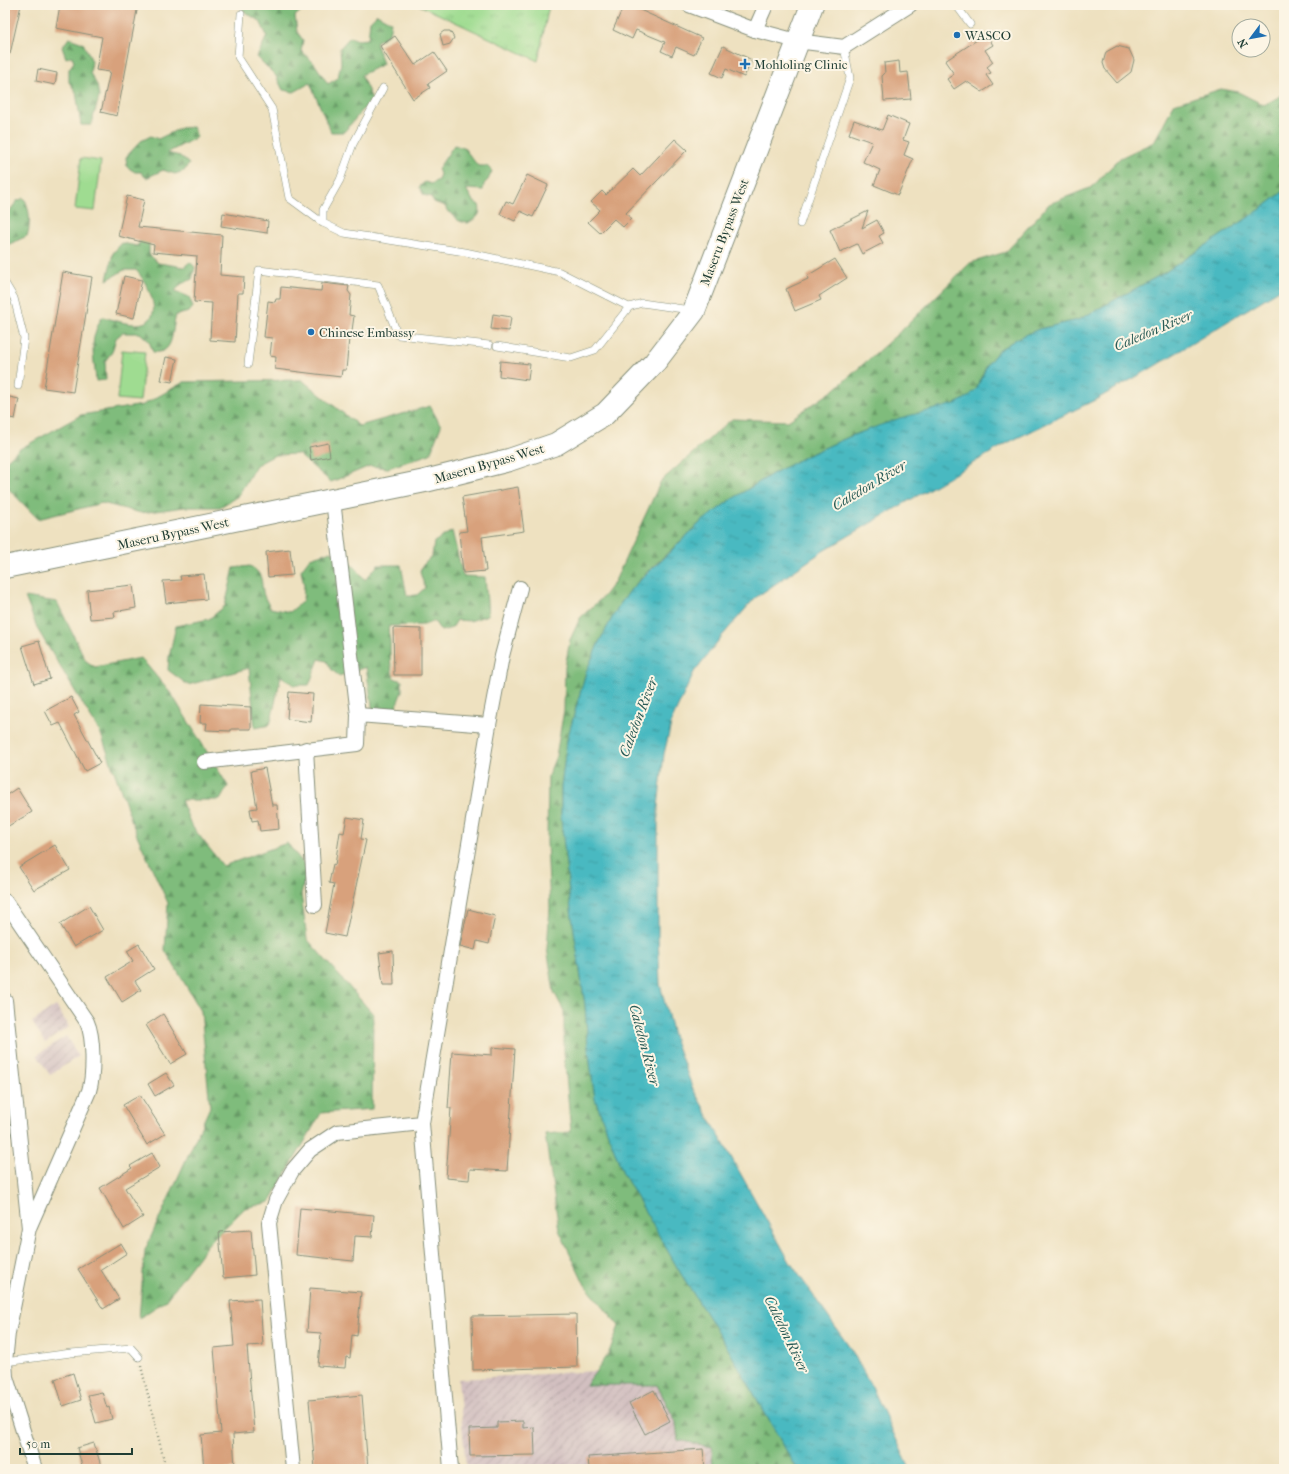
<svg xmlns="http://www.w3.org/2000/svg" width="1289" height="1474" viewBox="0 0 1289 1474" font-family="'IM FELL French Canon',serif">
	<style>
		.industrial { fill: url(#industrial-furrows) }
		.grass { fill: url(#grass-tufts); stroke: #5f8c62 }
		.forest { fill: url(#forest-firs); stroke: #4f7c58 }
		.garden { fill: #9fdc91; stroke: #5f8c62 }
		.water { fill: url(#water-ripples); stroke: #347b7a }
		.building { fill: #d8a17b }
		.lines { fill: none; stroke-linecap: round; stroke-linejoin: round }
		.service-casing { stroke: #868f7a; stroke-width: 8 }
		.minor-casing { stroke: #868f7a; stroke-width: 16 }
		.primary-casing { stroke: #868f7a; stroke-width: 24 }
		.path { stroke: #868f7a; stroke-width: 2.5; stroke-dasharray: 1 3; stroke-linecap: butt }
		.service { stroke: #fff; stroke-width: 7 }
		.minor { stroke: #fff; stroke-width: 14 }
		.primary { stroke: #fff; stroke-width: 22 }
		.poi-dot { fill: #1f6fb2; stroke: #fcf5e5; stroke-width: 1.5 }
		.labels { text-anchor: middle; stroke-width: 4; stroke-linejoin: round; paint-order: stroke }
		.poi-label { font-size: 13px; fill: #1f3d34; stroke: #fcf5e5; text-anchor: start }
		.street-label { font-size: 13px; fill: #1f3d34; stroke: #fcf5e5 }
		.water-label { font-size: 14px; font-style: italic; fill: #2a5c57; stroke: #fcf5e5 }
	</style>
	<defs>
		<pattern id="industrial-furrows" width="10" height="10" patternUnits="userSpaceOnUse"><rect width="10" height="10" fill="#d2bfc0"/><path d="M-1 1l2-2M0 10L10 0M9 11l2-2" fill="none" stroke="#aa9c9d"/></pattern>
		<pattern id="grass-tufts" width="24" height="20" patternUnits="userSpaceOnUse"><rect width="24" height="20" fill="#9fdc91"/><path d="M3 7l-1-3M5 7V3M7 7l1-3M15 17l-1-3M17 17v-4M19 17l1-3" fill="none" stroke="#88be7e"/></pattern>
		<pattern id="forest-firs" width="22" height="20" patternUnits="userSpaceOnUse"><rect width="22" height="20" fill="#7fbc7b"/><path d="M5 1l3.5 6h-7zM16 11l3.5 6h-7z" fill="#679a66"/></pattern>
		<pattern id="water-ripples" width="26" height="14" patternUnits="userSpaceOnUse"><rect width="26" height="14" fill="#4ab9c1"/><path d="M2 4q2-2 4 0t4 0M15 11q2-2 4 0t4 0" fill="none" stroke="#3d989e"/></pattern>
	</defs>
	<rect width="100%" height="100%" fill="#fcf5e5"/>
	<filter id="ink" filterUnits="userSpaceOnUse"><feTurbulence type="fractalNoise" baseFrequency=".025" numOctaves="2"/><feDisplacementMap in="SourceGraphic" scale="8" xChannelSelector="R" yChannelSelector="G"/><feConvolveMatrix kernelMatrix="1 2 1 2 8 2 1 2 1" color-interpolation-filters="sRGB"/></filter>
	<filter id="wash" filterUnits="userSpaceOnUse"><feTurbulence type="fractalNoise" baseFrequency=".012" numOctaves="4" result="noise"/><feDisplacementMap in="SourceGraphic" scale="16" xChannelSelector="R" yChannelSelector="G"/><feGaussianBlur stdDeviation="0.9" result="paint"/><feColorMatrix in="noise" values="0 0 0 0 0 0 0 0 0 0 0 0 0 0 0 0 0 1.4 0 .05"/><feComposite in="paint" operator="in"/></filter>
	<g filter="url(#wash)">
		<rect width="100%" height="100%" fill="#eee1c0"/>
		<!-- industrial -->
		<g class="industrial">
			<path d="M56 1006 69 1027 45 1043 32 1022Z"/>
			<path d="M66 1036 79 1056 50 1075 37 1055Z"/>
			<path d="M664 1367 743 1469H466L458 1379Z"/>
		</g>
		<!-- grass -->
		<path class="grass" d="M419 5H549L538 61Z"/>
		<!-- forest -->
		<g class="forest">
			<path d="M241 5H309L308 10H302L295 16 297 32 303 40 301 51 314 63 328 84 338 78 341 63 340 48 350 37 358 40 368 39 370 21 377 14 391 22 389 34 376 42 383 64 361 75 372 99 344 132H331L310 83 294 92 283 90 276 76 257 57 267 36 260 21 246 13 240 6Z"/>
			<path d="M69 38 83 43 92 61 90 73 97 85 99 97 91 125H81L76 92 69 82V69L74 62 72 56 66 58 62 47Z"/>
			<path d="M1221 89 1238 92 1264 105 1284 94V191L1261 209 1164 273 1078 320 1039 329 1016 339 998 351 987 365 977 388 968 397 955 404 851 436 806 456 772 474 729 501 701 522 648 571 632 588 618 607 599 642 586 672 567 740 561 787V818L571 910 585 1005 588 1048 595 1099 623 1173 681 1274 727 1347 797 1469H713L712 1447 678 1440 676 1422 657 1385H586L608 1355 619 1326 585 1285 559 1230 545 1134 571 1132 564 1053V1011L554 992 547 948 550 908 547 842 548 776 556 756 564 710 565 667 570 640 580 618 604 596 615 581 661 481 732 419 788 421 834 390 902 330 970 263 1006 252 1049 204 1092 187 1120 158 1154 142 1174 104Z"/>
			<path d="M193 127 197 137 167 153 180 156 189 164 184 171 175 174 163 170 146 178 141 172H135L127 167 126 157 141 141 151 136 158 139 181 128Z"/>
			<path d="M454 145 464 148 478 166H487L492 171 488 180 484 184 483 190 466 189 473 201 479 205C482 216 476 218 468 223 460 222 455 220 452 213L448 212 445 206 434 202 431 197 424 195 419 187 425 182 431 184 438 180 440 174 438 169Z"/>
			<path d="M24 198C30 208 31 225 27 236L5 246V213H8L17 201Z"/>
			<path d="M145 235 149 242V254L158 263 184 267 190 262 195 267 192 279 181 284 175 291 189 297 193 307 189 312 176 315C171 332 175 354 153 352L149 341 140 333H122L116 338 112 352 105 361 106 380 96 381C94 354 88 342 102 317 112 319 124 324 135 324 169 324 148 283 136 270H124L107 280 113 253 122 243 137 246Z"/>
			<path d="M302 380 359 426 430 406 441 426 430 454 388 468 370 466 331 482 298 454 275 455 256 465 238 496 220 507H184L141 513 102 503 38 519 5 485V462L18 450 81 415 143 405 184 382Z"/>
			<path d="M452 531 463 576 485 577 488 615 470 621 457 620 452 628 441 631 434 621 424 625 389 626C387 633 391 639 390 646 390 656 390 667 394 678L402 681V691L392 717 374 719 366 667 339 676 331 669 327 661 319 659 309 685H294L281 676 270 725 255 728 249 668 188 685 168 670 169 657 176 626 209 619 225 606 234 568 250 566C265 575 260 582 264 596 266 600 268 604 270 608L290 612 303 601 304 585 301 570 310 558 331 551 356 568 365 580 378 565H401L407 596 417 595 425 588 420 572 423 565 432 556 434 542Z"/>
			<path d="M25 597 57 602 86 661 95 667 141 658 172 695 228 786 220 800H181L191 825 223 866 287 843 308 869 301 894 307 939 373 1014 372 1109 321 1113 270 1202 245 1208 208 1244 165 1301 139 1318 145 1250 210 1107 201 1011 165 950 168 903 136 833 101 734 38 630Z"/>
		</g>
		<!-- garden -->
		<g class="garden">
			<path d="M81 158 101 161 95 211 75 209Z"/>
			<path d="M122 350 145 352 140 401 117 399Z"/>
		</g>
		<!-- water -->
		<path class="water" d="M1284 191V287L1150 369 1097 399 1009 442 823 551 755 598 722 636 694 672 672 720 664 754 658 807V935L660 984 673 1035 693 1089 790 1262 852 1351 874 1391 910 1469H797L727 1347 681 1274 623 1173 595 1099 588 1048 585 1005 571 910 561 818V787L567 740 586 672 599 642 618 607 632 588 701 522 729 501 772 474 806 456 851 436 900 418 955 404 968 397 977 388 987 365 998 351 1016 339 1039 329 1078 320 1164 273 1261 209Z"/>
		<g id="blocks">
			<!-- building -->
			<g class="building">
				<path d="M5 5H21L10 54 5 53Z"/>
				<path d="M60 5H138L117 116 101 112 110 72 96 70 102 37 56 28Z"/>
				<path d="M624 5H629L702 38 694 55 676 47 672 56 661 51 665 42 636 30 632 39 613 30Z"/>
				<path d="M444 31H450L454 38 450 44 443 46 440 34Z"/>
				<path d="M986 34 993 45 985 50 993 62 987 67 991 73 986 75 993 85 982 92 966 81 954 89 947 79 954 74 945 61Z"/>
				<path d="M395 36 415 65 434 52 447 71 428 84 430 88 413 99 380 46Z"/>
				<path d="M723 46 752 60 744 77 726 69 722 78 711 73Z"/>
				<path d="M1117 46 1129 49 1134 60 1131 72 1117 83 1105 69 1103 63 1106 52Z"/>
				<path d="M899 61 900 73 908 72 911 99 884 101 882 76 885 73 884 63Z"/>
				<path d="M38 69 57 73 55 85 36 81Z"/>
				<path d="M888 115 909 124 903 140 909 142 904 155 913 159 898 195 874 185 880 170 863 162 872 142 849 134 854 120 882 130Z"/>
				<path d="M675 139 687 150 626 213 631 219 623 227 614 219 600 233 588 222 600 210 591 202 602 191 606 195 633 169 640 176Z"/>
				<path d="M527 175 548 185 533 217 520 211 515 221 500 214 506 201 513 204Z"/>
				<path d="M127 196 144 200 138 227 222 235 220 275 244 277 243 293H238L235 342 210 340 212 303 194 302 197 256 153 252 154 245 118 236Z"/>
				<path d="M868 211 862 228 877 220 884 233 879 236 883 243 862 254 857 244 840 252 830 230Z"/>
				<path d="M223 213 268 221 267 233 221 226Z"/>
				<path d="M835 259 847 278 819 296 821 300 795 311 786 289 808 279 807 276Z"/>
				<path d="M63 272 92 277 73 392 44 388Z"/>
				<path d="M124 276 142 280 134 318 116 314Z"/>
				<path d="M322 283 349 286 348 291 351 295 349 315 354 316 351 338H349L346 370H342L341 377 275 369 276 357 270 356 272 338 264 337 268 301 275 302 276 299H280L281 287 321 291Z"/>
				<path d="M493 314 511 317 509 331 491 329Z"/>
				<path d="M166 357 177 359 172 382 161 380Z"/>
				<path d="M500 361 530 364 528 380 499 376Z"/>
				<path d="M5 396 19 399 15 419 5 417Z"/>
				<path d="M328 443 330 456 311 460 309 447Z"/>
				<path d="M518 487 524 531 482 537 486 571 463 573 459 532 467 531 462 497Z"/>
				<path d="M290 549 293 575 268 577 266 552Z"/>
				<path d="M204 574 207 599 166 603 163 581 181 580 180 576Z"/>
				<path d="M133 585 136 608 114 612 115 617 90 619 87 590Z"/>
				<path d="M393 628 421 629V675H394Z"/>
				<path d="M39 641 50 679 34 684 22 646Z"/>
				<path d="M289 692 313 694 311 722 287 719Z"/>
				<path d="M71 697 79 712 74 715 100 763 85 771 60 723 53 726 45 711Z"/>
				<path d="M201 704 251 707V729H231V731L206 730 207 723H200Z"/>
				<path d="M265 768 272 805H277L279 829 260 831 258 820 252 821 250 809 257 808 251 771Z"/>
				<path d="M17 788 32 812 5 828V796Z"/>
				<path d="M347 817 364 820 361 839 366 840 345 937 325 933 334 884 329 883 333 864 335 865 340 832 344 833Z"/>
				<path d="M55 845 70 870 34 890 19 867Z"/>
				<path d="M89 906 103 930 74 947 60 924Z"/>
				<path d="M468 909 495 916 489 944 477 941 475 950 460 946Z"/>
				<path d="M139 944 154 969 135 981 141 990 122 1002 107 977 133 961 127 951Z"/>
				<path d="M393 951 394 985H383L379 953Z"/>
				<path d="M163 1014 187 1054 170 1064 146 1025Z"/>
				<path d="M492 1047 515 1049 507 1171 470 1169 469 1180 446 1178 451 1108H448L452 1052 492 1055Z"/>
				<path d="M166 1073 174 1085 155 1096 148 1084Z"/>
				<path d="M140 1095 165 1134 147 1145 123 1105Z"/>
				<path d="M152 1153 160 1167 125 1188 143 1217 124 1229 100 1188 132 1168 130 1166Z"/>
				<path d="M300 1208 374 1215 372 1237 355 1236 353 1261 296 1255Z"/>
				<path d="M251 1230 255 1275 223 1278 219 1232Z"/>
				<path d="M121 1243 127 1253 101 1270 119 1299 103 1309 78 1269Z"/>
				<path d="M310 1288 361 1292 357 1336 352 1335 350 1358 346 1357 345 1368 318 1366 321 1333 307 1332Z"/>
				<path d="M260 1299 263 1345 247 1346 254 1432 233 1434 235 1469H204L201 1435 221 1433 214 1348 234 1346 230 1301Z"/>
				<path d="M576 1314 577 1367 473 1370 472 1316Z"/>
				<path d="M73 1373 81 1400 63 1406 55 1379Z"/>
				<path d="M654 1390 670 1421 645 1434 629 1403Z"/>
				<path d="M102 1392 107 1408 109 1407 112 1419 96 1423 88 1395Z"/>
				<path d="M362 1395 368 1469H315L309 1400Z"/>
				<path d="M523 1421V1428L534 1427 535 1455 470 1456 469 1429 497 1428V1422Z"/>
				<path d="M94 1443 102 1469H83L77 1448Z"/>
				<path d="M703 1449 705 1469H589L588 1457Z"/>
			</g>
		</g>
	</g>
	<g filter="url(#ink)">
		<use href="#blocks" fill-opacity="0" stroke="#868f7a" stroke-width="1"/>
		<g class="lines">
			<defs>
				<g id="service">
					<path d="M956 5 970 24"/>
					<path d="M241 14 238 57 272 109 289 198 323 223 344 233 465 252 560 272 629 307"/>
					<path d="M323 223V210L340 180 353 144 383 88"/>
					<path d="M800 224 850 78 844 47"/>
					<path d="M5 283 14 298 24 338 18 386"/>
					<path d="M497 346 571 358 595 350 629 307 642 303 690 310"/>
					<path d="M248 364 259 270 378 285 398 335 489 345"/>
					<path d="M5 1362 71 1353 131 1348 139 1357"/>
				</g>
				<g id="minor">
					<path d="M689 5 755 30 797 41 844 47 910 5"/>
					<path d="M755 30 766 5"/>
					<path d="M333 500 358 715"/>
					<path d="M306 749 315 905"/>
					<path d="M204 762 357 744 358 715 489 725"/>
					<path d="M5 901 87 1022C94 1037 94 1075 89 1091L29 1228 8 1333 5 1362 6 1377 35 1469"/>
					<path d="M5 1000 29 1228"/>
					<path d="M293 1469 269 1223 276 1200 292 1171 310 1150 337 1132 422 1123"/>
					<path d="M451 1469 422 1123 489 725 502 656 520 588"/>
				</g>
				<path id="primary" d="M5 567 425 481 509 460 556 444 605 414 655 362 694 311 812 5"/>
			</defs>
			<!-- service casing -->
			<use href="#service" class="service-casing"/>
			<!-- minor casing -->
			<use href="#minor" class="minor-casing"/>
			<!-- primary casing -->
			<use href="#primary" class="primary-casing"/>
			<!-- path -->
			<path class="path" d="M141 1366 166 1469"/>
			<!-- service -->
			<use href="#service" class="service"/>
			<!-- minor -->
			<use href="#minor" class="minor"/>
			<!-- primary -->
			<use href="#primary" class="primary"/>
		</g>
	</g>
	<!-- markers -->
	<g class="poi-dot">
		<circle cx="957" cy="35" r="4"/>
		<path d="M743 58h4v4h4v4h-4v4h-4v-4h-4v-4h4z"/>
		<circle cx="311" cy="332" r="4"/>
	</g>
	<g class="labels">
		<!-- poi labels -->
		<g class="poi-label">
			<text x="965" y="40">WASCO</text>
			<text x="754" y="69">Mohloling Clinic</text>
			<text x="319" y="337">Chinese Embassy</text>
		</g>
		<!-- street labels -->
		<g class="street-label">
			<text transform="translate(724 232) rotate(-69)" y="5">Maseru Bypass West</text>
			<text transform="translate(489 463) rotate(-16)" y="5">Maseru Bypass West</text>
			<text transform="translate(173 533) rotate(-12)" y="5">Maseru Bypass West</text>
		</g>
		<!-- water labels -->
		<g class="water-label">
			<text transform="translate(1153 330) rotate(-23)" y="5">Caledon River</text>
			<text transform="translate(869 485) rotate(-31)" y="5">Caledon River</text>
			<text transform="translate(638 717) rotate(-69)" y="5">Caledon River</text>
			<text transform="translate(645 1045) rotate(75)" y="5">Caledon River</text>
			<text transform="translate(787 1334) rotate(64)" y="5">Caledon River</text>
		</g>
	</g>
	<!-- margin -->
	<rect width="1289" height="1474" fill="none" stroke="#fcf5e5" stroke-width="20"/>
	<!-- north arrow -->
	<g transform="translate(1251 38) rotate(238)"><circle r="19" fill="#fcf5e5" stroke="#a4ab9e"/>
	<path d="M0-3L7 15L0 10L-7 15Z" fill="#1f6fb2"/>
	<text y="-6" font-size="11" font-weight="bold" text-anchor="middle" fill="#1f3d34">N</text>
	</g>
	<!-- scale -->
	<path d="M20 1448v6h112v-6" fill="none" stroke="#1f3d34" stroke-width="2"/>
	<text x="26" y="1448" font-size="12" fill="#1f3d34" stroke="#fcf5e5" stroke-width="3" paint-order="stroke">50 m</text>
</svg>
